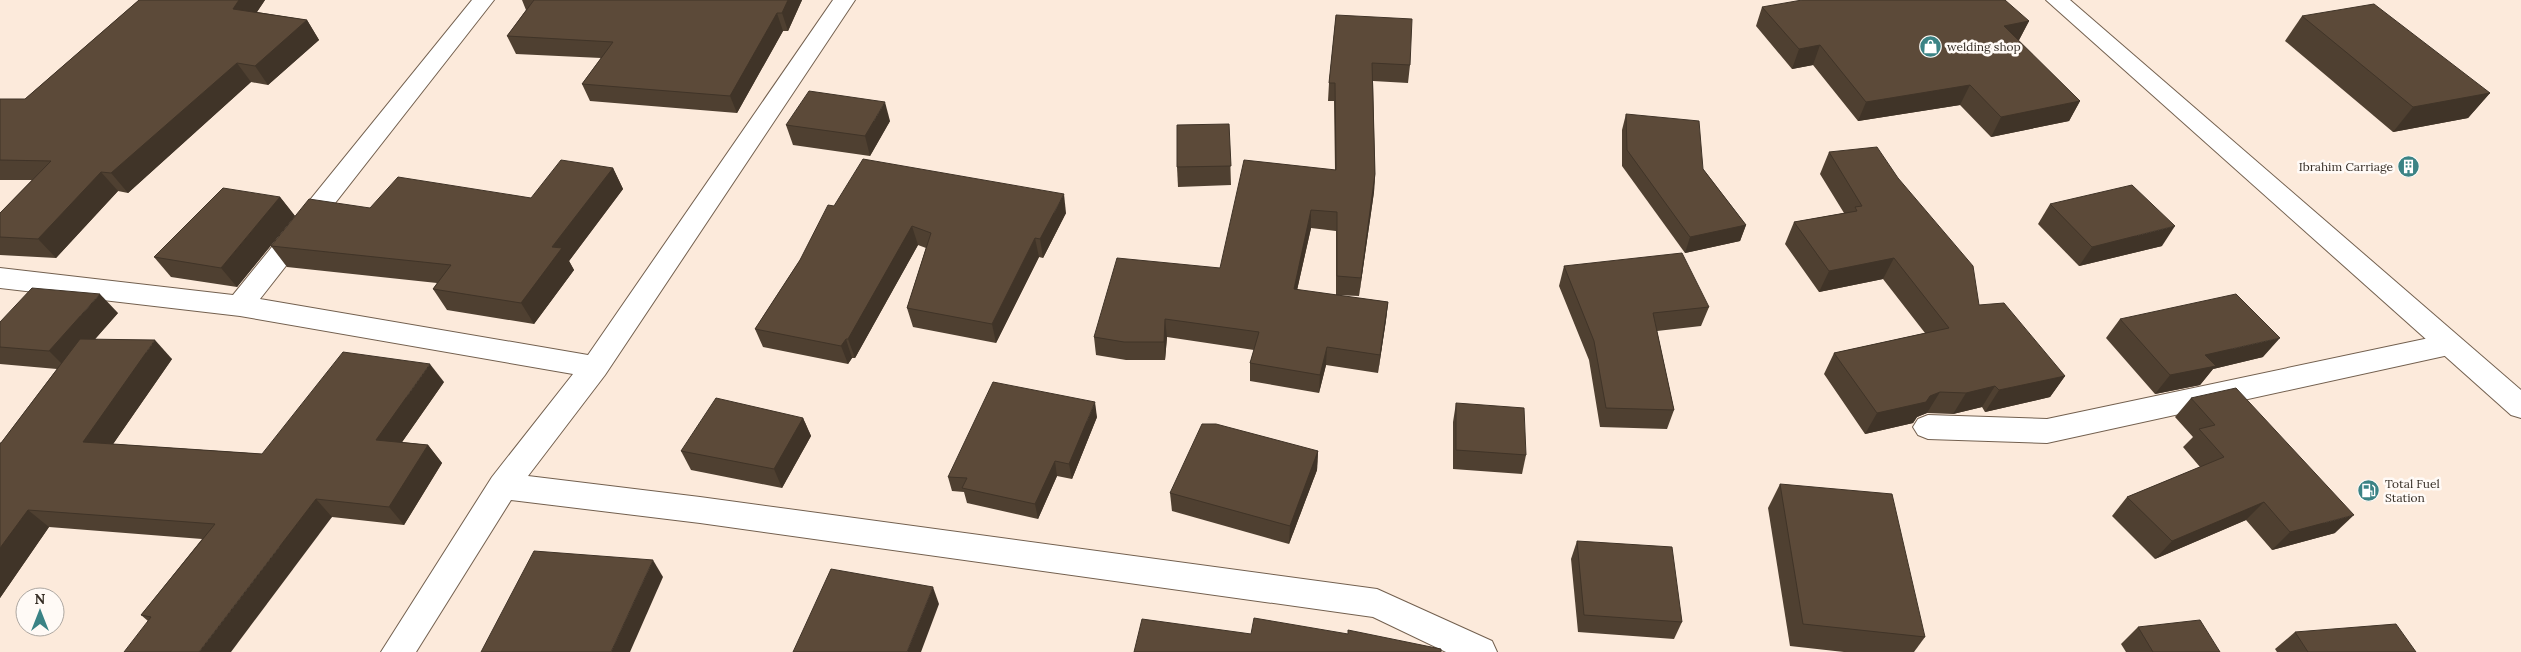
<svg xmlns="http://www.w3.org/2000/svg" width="2521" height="652" viewBox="0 0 2521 652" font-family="Lora,serif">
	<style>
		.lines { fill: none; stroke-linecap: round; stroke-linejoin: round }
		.minor-casing { stroke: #73604f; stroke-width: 2 }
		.trunk-casing { stroke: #73604f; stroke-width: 2 }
		.minor { fill: #fff; fill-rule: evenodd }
		.trunk { fill: #fff; fill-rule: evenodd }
		.wall { fill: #4f4031 }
		.shaded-wall { fill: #403428 }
		.building { fill: #5c4a39; stroke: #403428 }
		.labels { text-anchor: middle; stroke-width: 5; stroke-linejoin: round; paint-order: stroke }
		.poi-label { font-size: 12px; fill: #352d25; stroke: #fffaf6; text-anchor: start }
	</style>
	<rect width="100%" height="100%" fill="#fceadb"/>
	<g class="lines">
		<defs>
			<g id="minor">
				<path d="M472 0H494L260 299 588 355 833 0H855L605 375 528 476 700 497 1377 589 1492 641 1497 652H1446L1373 617 700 523 511 500 416 652H381L492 477 573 374 240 316 0 288V268L233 295Z"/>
				<path d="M2448 334 2458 337 2462 345 2458 353 2047 443 1928 439 1918 435 1913 427 1918 419 1928 415 2047 419Z"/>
			</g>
			<path id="trunk" d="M2046 0H2070L2521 390V418L2511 415Z"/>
		</defs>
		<!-- minor casing -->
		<use href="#minor" class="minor-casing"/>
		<!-- trunk casing -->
		<use href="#trunk" class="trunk-casing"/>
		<!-- minor -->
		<use href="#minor" class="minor"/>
		<!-- trunk -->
		<use href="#trunk" class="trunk"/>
	</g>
	<!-- wall -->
	<g class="wall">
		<path d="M139 0H265L257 12 307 20 319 40 268 85 251 82 128 193 118 191 56 258 0 255V213L32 180H0V99H25Z"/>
		<path d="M522 0H802L788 31H783L737 113 590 101 582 84 601 58 516 54 507 36 526 10Z"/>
		<path d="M1762 7 2029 21 2019 40 2018 41 2080 101 2069 121 1991 137 1960 105 1858 121 1813 65 1792 69 1756 26Z"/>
		<path d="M1336 15 1410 65 1408 83 1373 81 1375 174 1374 192 1359 296 1336 295V231L1311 228 1297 290 1388 302 1386 320 1378 373 1326 365 1319 393 1250 381V363L1254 350 1167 337 1165 360H1126L1096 355 1094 337 1220 268 1335 170 1334 101H1328L1329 83Z"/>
		<path d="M2302 16 2490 93 2468 118 2393 132 2285 41Z"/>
		<path d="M1626 114 1703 169 1746 225 1740 241 1685 253 1622 166V130Z"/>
		<path d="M890 121 870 156 793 145 786 125Z"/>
		<path d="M1229 124 1231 185 1178 187 1177 167Z"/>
		<path d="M1829 152 1979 305 2065 376 2050 397 1985 412 1982 407 1953 414 1927 413 1917 417 1913 423 1865 434 1824 374 1834 353 1925 333 1883 279 1819 292 1785 244 1794 222 1844 213 1820 174Z"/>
		<path d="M613 168 623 189 569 261 574 270 534 324 447 310 433 289 437 283 287 267 271 246 370 208 531 198Z"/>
		<path d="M280 197 295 216 237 287 171 277 154 257Z"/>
		<path d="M2050 204 2162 246 2079 266 2038 224Z"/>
		<path d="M834 206 1066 213 1043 258 1039 257 996 343 913 327 907 308 926 248 918 245 855 358H852L848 364 763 347 755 329 800 260Z"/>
		<path d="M1564 266 1709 307 1701 326 1657 331 1674 410 1667 429 1600 427 1589 360 1559 286Z"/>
		<path d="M118 313 95 339 172 359 113 444 262 454 444 382 402 442 428 445 442 463 404 525 332 517 148 621 141 615 202 539 49 527 0 598 1 443 57 369 0 364V322Z"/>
		<path d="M2120 319 2263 357 2213 369 2200 385 2155 394 2106 338Z"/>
		<path d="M2191 398 2335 533 2272 550 2246 520 2155 559 2112 516 2127 497 2200 467 2183 447 2193 437 2175 417Z"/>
		<path d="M1456 403 1526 455 1522 474 1453 469V422Z"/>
		<path d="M1097 417 1072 479 1057 476 1038 519 967 503 964 492 952 491 948 477Z"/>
		<path d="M803 418 811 436 782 488 691 470 681 451Z"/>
		<path d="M1318 451 1317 470 1289 544 1172 511 1170 493Z"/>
		<path d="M1780 484 1925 637 1914 652H1844L1790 646 1768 508Z"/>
		<path d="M1577 541 1682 622 1674 639 1578 632 1571 559Z"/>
		<path d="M2138 627 2220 652H2126L2121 644Z"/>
		<path d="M2295 632 2416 652H2277L2275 649Z"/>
	</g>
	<!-- shaded-wall -->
	<g class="shaded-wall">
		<path d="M239 0H265L246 28 233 9Z"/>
		<path d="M788 0H802L788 31 782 13Z"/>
		<path d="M777 13 783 31 737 113 730 96Z"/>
		<path d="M307 20 319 40 268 85 255 66Z"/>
		<path d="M2029 21 2019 40 1994 46 2004 26Z"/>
		<path d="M1820 45 1813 65 1792 69 1799 49Z"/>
		<path d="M237 63 251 82 128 193 111 173Z"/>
		<path d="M1970 85 1960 105 1858 121 1866 102Z"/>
		<path d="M2490 93 2468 118 2393 132 2413 107Z"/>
		<path d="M2080 101 2069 121 1991 137 2001 117Z"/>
		<path d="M885 102 890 121 870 156 865 136Z"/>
		<path d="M613 168 623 189 569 261 574 270 534 324 521 303 552 247Z"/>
		<path d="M101 172 118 191 56 258 38 239Z"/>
		<path d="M1375 174 1374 192 1359 296 1361 278Z"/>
		<path d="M1064 194 1066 213 1043 258 1040 239Z"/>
		<path d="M280 197 295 216 237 287 221 268Z"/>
		<path d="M1311 210V228L1293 308 1294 289Z"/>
		<path d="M1746 225 1740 241 1685 253 1690 237Z"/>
		<path d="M912 226 918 245 855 358 848 339Z"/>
		<path d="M2175 226 2162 246 2079 266 2092 247Z"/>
		<path d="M1035 238 1039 257 996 343 992 324Z"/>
		<path d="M1894 258 1883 279 1819 292 1829 271Z"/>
		<path d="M100 294 118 313 68 370 49 351Z"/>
		<path d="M1388 302 1386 320 1378 373 1380 355Z"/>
		<path d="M1165 319 1167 337 1165 360 1164 342Z"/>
		<path d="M2280 338 2263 357 2213 369 2200 385 2155 394 2170 375 2205 355Z"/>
		<path d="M846 339 852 358 848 364 841 346Z"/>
		<path d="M155 340 172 359 102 460 83 442Z"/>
		<path d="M1327 347 1326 365 1319 393 1320 375Z"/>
		<path d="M430 364 444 382 391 458 376 440Z"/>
		<path d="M2065 376 2050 397 1985 412 1999 390Z"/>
		<path d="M1995 386 1982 407 1953 414 1966 393Z"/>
		<path d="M1940 392 1927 413 1917 417 1913 423 1865 434 1877 413 1930 396Z"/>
		<path d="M1095 402 1097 417 1072 479 1069 464Z"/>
		<path d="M803 418 811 436 782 488 774 469Z"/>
		<path d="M428 445 442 463 404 525 389 507Z"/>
		<path d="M1318 451 1317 470 1289 544 1290 526Z"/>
		<path d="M1055 461 1057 476 1038 519 1035 504Z"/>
		<path d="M316 499 332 517 231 652H199Z"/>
		<path d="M2264 502 2246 520 2155 559 2172 541Z"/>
		<path d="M28 510 49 527 0 598V548Z"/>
		<path d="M2354 515 2335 533 2272 550 2290 532Z"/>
		<path d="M653 560 663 577 630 652H611Z"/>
		<path d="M933 587 939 604 921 652H907Z"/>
	</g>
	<!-- building -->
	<g class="building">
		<path d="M139 0H239L233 9 307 20 255 66 237 63 111 173 101 172 38 239 0 237V213L51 161 0 160V99H25Z"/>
		<path d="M534 0H788L782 13H777L730 96 582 84 613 42 507 36Z"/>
		<path d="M1802 0H2005L2029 21 2004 26 2080 101 2001 117 1970 85 1866 102 1820 45 1799 49 1762 7Z"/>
		<path d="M2374 4 2490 93 2413 107 2302 16Z"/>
		<path d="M1336 15 1412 19 1410 65 1372 63 1375 174 1361 278 1337 276V212L1311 210 1294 289 1388 302 1380 355 1327 347 1320 375 1250 363 1259 332 1165 319 1164 342H1124L1094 337 1117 258 1220 268 1244 160 1336 170 1335 83H1329Z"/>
		<path d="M809 91 885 102 865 136 786 125Z"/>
		<path d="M1626 114 1699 121 1703 169 1746 225 1690 237 1627 150Z"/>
		<path d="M1229 124 1231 166 1177 167V125Z"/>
		<path d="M1877 147 1898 178 1973 266 1979 305 2004 303 2065 376 1999 390 1995 386 1966 393 1940 392 1930 396 1926 402 1877 413 1834 353 1949 328 1894 258 1829 271 1794 222 1857 211 1855 207 1862 206 1829 152Z"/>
		<path d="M863 159 1064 194 1040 239 1035 238 992 324 907 308 931 233 912 226 848 339H846L841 346 755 329 800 260 828 205 834 206Z"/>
		<path d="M561 160 613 168 552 247 562 248 521 303 433 289 451 265 271 246 309 199 370 208 398 177 531 198Z"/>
		<path d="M2132 185 2175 226 2092 247 2050 204Z"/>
		<path d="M223 188 280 197 221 268 154 257Z"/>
		<path d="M1682 253 1709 307 1653 313 1674 410 1606 408 1594 341 1564 266Z"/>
		<path d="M32 288 100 294 49 351 0 347V322Z"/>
		<path d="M2236 294 2280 338 2205 355 2216 366 2170 375 2120 319Z"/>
		<path d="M80 339 155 340 83 442 262 454 343 352 430 364 376 440 428 445 389 507 316 499 199 652H124L151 617 141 615 215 524 28 510 0 548V443H1Z"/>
		<path d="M993 382 1095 402 1069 464 1055 461 1035 504 962 488 967 478 948 477Z"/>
		<path d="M2236 388 2354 515 2290 532 2264 502 2172 541 2127 497 2224 457 2199 429 2215 425 2191 398Z"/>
		<path d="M716 398 803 418 774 469 681 451Z"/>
		<path d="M1456 403 1524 408 1526 455 1456 450Z"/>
		<path d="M1202 424H1216L1318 451 1290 526 1170 493Z"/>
		<path d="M1780 484 1892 494 1925 637 1803 624Z"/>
		<path d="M1577 541 1672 547 1682 622 1584 615Z"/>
		<path d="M534 551 653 560 611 652H481Z"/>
		<path d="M831 569 933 587 907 652H793Z"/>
		<path d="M1254 618 1348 634V630L1441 649V652H1134L1142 619 1251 634Z"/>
		<path d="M2200 620 2220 652H2153L2138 627Z"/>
		<path d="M2396 624 2416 652H2308L2295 632Z"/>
	</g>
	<!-- icons -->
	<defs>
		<symbol id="shop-disc" viewBox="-11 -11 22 22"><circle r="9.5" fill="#3b8385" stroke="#fffaf6"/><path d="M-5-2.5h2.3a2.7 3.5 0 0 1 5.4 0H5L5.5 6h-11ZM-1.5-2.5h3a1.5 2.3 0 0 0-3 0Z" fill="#fff"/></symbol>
		<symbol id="building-disc" viewBox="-11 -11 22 22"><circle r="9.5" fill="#3b8385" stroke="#fffaf6"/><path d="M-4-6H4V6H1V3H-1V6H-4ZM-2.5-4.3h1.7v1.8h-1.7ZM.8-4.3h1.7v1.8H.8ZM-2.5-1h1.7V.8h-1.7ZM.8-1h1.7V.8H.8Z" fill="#fff"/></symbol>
		<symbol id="fuel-disc" viewBox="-11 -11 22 22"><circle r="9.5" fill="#3b8385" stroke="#fffaf6"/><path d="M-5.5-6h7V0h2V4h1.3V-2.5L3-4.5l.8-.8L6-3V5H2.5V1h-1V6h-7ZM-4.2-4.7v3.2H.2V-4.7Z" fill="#fff"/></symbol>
	</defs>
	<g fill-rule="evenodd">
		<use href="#shop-disc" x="1918" y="34" width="25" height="25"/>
		<use href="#building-disc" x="2396" y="154" width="25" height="25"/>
		<use href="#fuel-disc" x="2356" y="478" width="25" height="25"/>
	</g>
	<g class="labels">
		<!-- poi labels -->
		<g class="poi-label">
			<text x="1947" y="51">welding shop</text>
			<text x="2393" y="171" text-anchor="end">Ibrahim Carriage</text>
			<text x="2385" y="488">Total Fuel<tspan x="2385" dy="14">Station</tspan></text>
		</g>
	</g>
	<!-- north arrow -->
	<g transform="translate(40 612)"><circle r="24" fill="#fffaf6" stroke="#aea8a2"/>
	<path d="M0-4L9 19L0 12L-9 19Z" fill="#3b8385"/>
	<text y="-8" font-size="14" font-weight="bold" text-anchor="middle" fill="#352d25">N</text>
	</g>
</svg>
